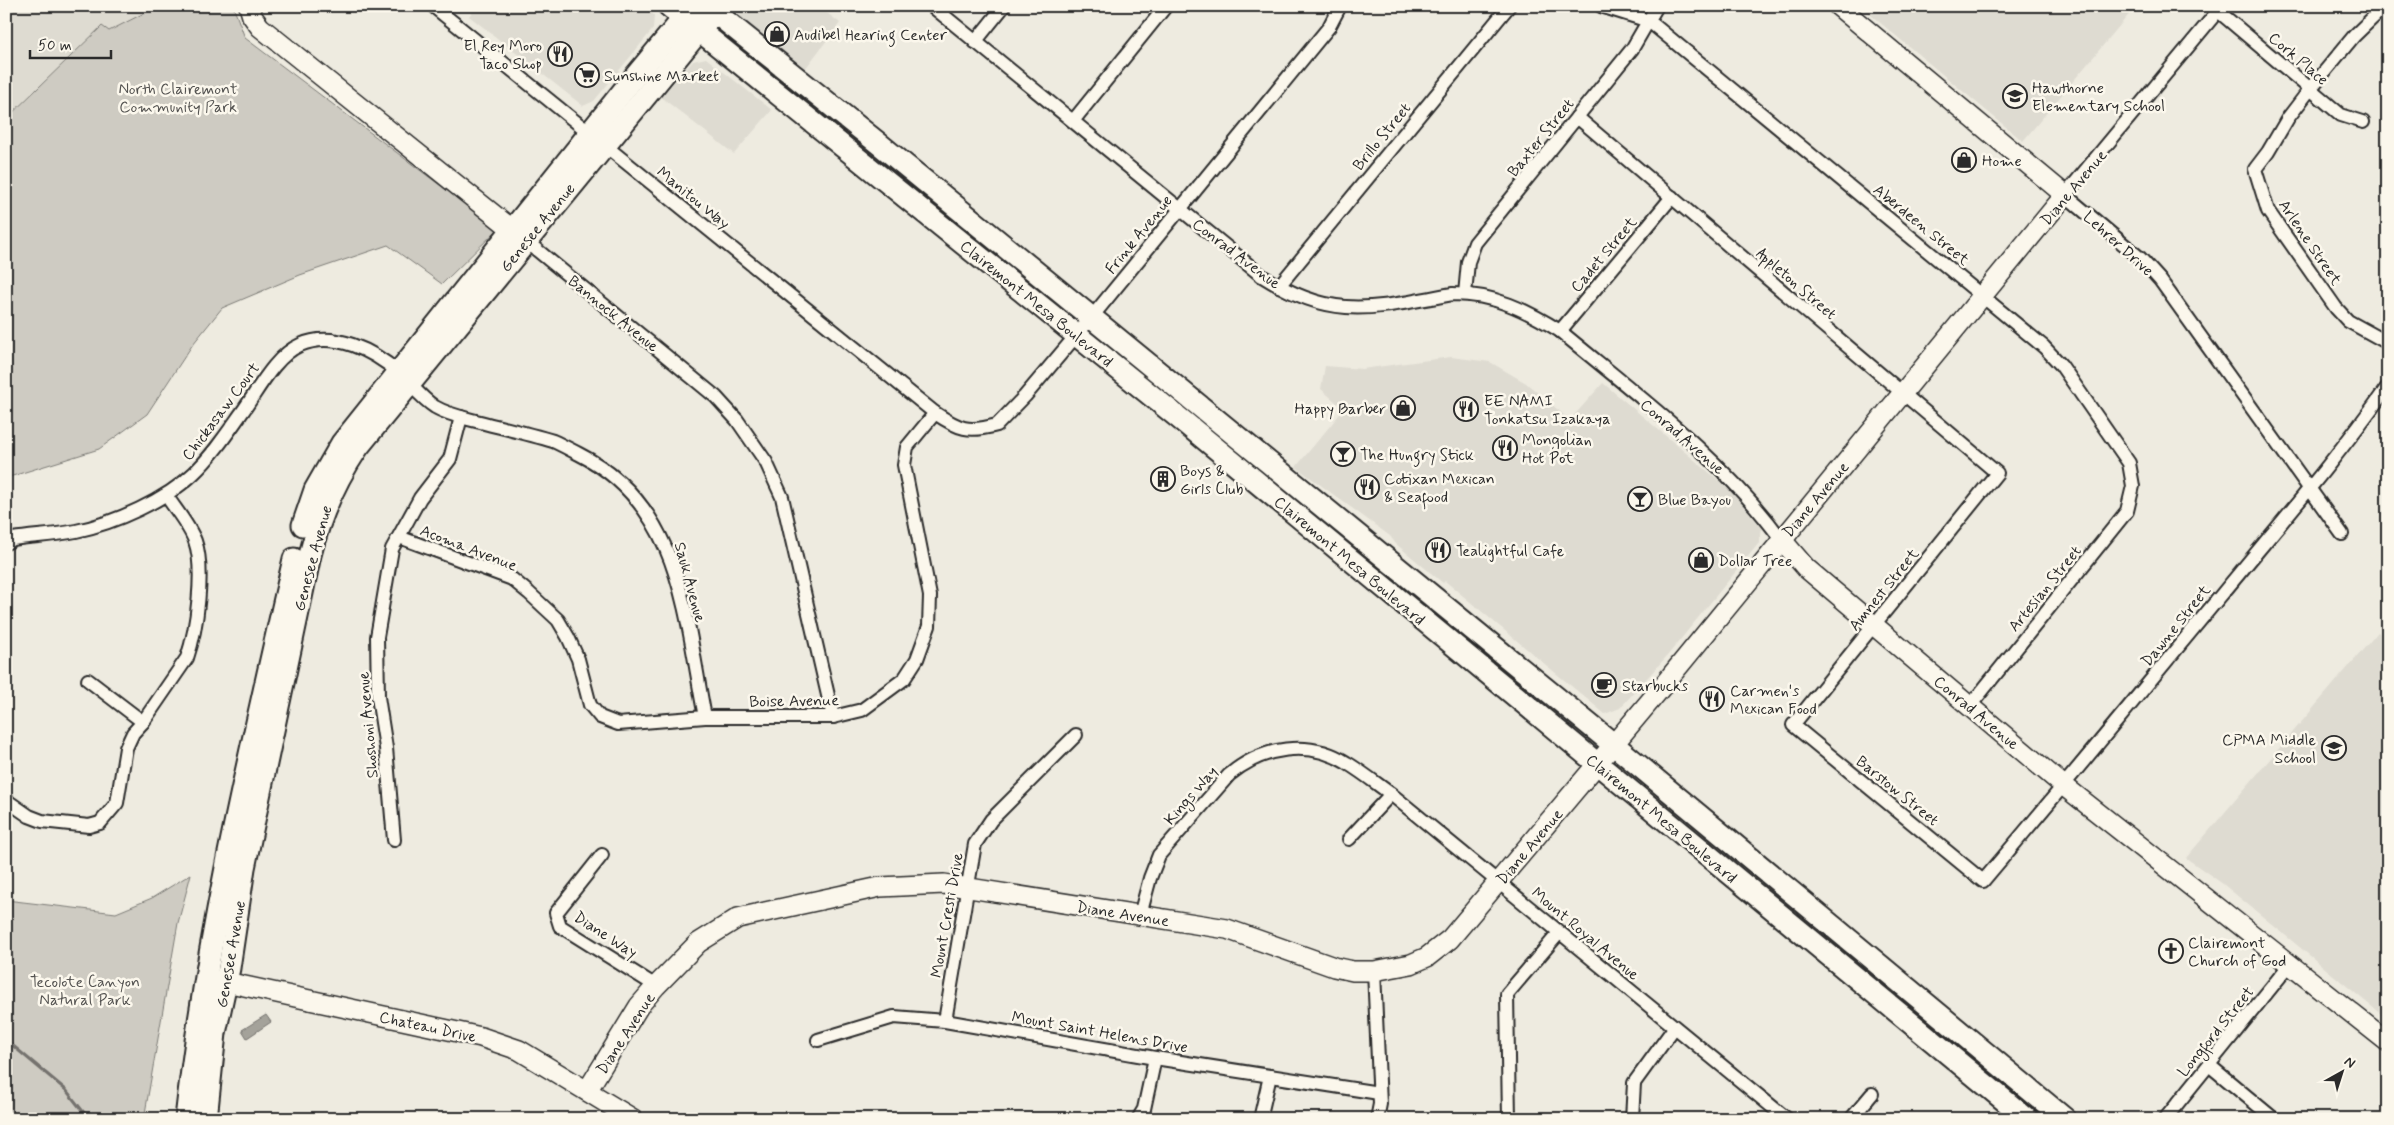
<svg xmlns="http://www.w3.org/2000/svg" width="2394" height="1125" viewBox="0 0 2394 1125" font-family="Mynerve,sans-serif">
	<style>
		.built { fill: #dedbd1 }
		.green { fill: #cecbc2; stroke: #7c7b76 }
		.water { fill: #a4a29a; stroke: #74726e }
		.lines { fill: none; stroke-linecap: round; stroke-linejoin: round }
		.stream { stroke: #74726e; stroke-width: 3 }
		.street-casing { stroke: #2b2b2b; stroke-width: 16 }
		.secondary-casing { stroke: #2b2b2b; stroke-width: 22 }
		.primary-casing { stroke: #2b2b2b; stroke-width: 25 }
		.street { stroke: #fbf7ec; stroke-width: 12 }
		.secondary { stroke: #fbf7ec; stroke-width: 19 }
		.primary { stroke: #fbf7ec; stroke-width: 21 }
		.labels { text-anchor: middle; stroke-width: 5; stroke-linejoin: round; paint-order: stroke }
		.poi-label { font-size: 16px; fill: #2b2b2b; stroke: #fbf7ec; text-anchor: start }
		.street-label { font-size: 16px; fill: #2b2b2b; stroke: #fbf7ec }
		.park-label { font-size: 16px; fill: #545351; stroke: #fbf7ec }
	</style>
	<rect width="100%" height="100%" fill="#eeebe0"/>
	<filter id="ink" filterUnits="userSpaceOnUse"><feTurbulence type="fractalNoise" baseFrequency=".02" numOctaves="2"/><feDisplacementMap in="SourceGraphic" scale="10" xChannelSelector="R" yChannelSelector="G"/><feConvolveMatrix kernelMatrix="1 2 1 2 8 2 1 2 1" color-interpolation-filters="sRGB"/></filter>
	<g filter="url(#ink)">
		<!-- built -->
		<g class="built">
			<path d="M6 6H158L109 31 102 26 6 119Z"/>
			<path d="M477 6H643L654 15 653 29 594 101 583 106 469 16Z"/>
			<path d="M737 6H818L840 23 805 69 742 20Z"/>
			<path d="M1860 6H2136L2023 141Z"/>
			<path d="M706 58 772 110 734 154 661 97 693 61Z"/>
			<path d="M1451 357 1490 362 1526 383 1570 420 1603 383 1730 490 1762 528 1759 543 1667 656 1620 708 1605 714 1445 581 1443 583 1396 544 1390 536 1296 467 1344 409 1321 389 1325 366 1362 369Z"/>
			<path d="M2378 632 2388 638V1020L2223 884 2186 858Z"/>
		</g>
		<!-- green -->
		<g class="green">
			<path d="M158 6H233L245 38 498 229 442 284 388 245 300 275 222 308 193 344 147 414 99 449 6 478V119L102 26 109 31Z"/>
			<path d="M191 874 178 923 144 1119H12L6 1114V900L116 913 152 898Z"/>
		</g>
		<!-- water -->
		<path class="water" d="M266 1015 271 1022 247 1038 242 1030Z"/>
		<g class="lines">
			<!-- stream -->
			<path class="stream" d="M6 1040 66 1090 89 1119"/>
			<defs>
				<g id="street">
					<path d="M433 6 935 413C959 429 968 433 997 425L1025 396 1091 318 1329 27 1340 6"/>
					<path d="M932 6 1262 276C1335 322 1373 308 1453 294 1494 294 1526 310 1560 331 1638 396 1721 457 1781 539"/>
					<path d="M1601 6 1649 21 2044 347 2061 365 2129 463 2133 486 2127 511 1970 706"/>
					<path d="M2222 6 2065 195 2140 258 2160 280 2342 534"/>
					<path d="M2385 6 2354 36 2311 88 2288 118 2268 152 2255 169 2268 211 2336 308 2348 321 2388 343"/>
					<path d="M2218 11 2341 115 2363 122"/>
					<path d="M975 42 1004 6"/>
					<path d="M1577 117 1997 473 1793 725 1983 881C2064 786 2143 689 2223 593 2279 525 2337 458 2388 386"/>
					<path d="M1073 121 1166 6"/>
					<path d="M526 241 716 397 737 420 766 462 782 497 833 717"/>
					<path d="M1279 286 1509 6"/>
					<path d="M1465 294 1468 262 1475 243 1632 49 1657 6"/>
					<path d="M1560 331 1672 197"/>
					<path d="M399 537 512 579 529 593 558 620 568 637 578 659 590 705 600 717 618 724 705 717H833L862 710 904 679 917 659 929 626 930 596 904 465 907 447 935 413"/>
					<path d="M6 543 13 539C34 536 55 535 76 531 115 523 166 500 194 473 213 455 228 432 243 411 258 390 275 356 300 345 334 330 374 351 399 373 411 384 421 398 435 407 445 413 460 417 472 420 499 427 526 433 553 441 562 445 571 450 579 454 682 506 685 617 705 717"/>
					<path d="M88 680 143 722"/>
					<path d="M6 800 29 816 42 821 89 826 100 823 117 803 126 748 133 733 143 722 187 658C197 629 205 569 195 541 189 525 175 509 166 495"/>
					<path d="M1349 839 1391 794"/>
					<path d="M394 840 386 748 378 697 377 637 392 549 420 498 450 459 461 417"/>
					<path d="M602 855 556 913 560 926 656 986"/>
					<path d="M1140 915 1150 878 1159 855 1229 775C1262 747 1309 739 1347 763 1362 772 1377 784 1391 794L1787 1119"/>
					<path d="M1374 971 1380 1104 1377 1119"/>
					<path d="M945 1021 975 844 991 820 1076 735"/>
					<path d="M818 1040 894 1017 945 1021 1155 1058 1379 1093"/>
					<path d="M2209 1065 2274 1119"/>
					<path d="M1138 1119 1144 1109 1155 1058"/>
					<path d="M1260 1119 1270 1076"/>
					<path d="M1509 1119 1507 994 1559 933"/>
					<path d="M1632 1119 1634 1083 1674 1028"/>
					<path d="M1851 1119 1872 1094"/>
					<path d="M2165 1119 2291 963"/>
				</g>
				<g id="secondary">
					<path d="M249 6 252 16 260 27 523 238"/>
					<path d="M1781 539 1806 568 2064 786 2388 1042"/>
					<path d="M212 979 481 1037 519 1050 633 1119"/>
					<path d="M587 1091 639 1006 656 986 698 943 738 918 880 887 944 884 1227 929 1334 967 1353 971H1374L1411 964 1427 957 1450 939 1656 694 2065 195 1838 6"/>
				</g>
				<g id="primary">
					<path d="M669 6 1184 422 2027 1119"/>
					<path d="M707 6 878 143 1602 735 2065 1119"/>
					<path d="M303 525 315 490 342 443 628 85 692 8"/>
					<path d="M186 1119C207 930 252 744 294 559"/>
					<path d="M206 1119 215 1033 229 968 244 868 310 555C320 515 335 481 358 447L708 20"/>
				</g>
			</defs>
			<!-- street casing -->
			<use href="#street" class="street-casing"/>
			<!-- secondary casing -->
			<use href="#secondary" class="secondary-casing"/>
			<!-- primary casing -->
			<use href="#primary" class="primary-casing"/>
			<!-- street -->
			<use href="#street" class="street"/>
			<!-- secondary -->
			<use href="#secondary" class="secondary"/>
			<!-- primary -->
			<use href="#primary" class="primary"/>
		</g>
	</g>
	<!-- icons -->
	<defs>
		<symbol id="shop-ring" viewBox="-11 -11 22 22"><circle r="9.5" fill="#fbf7ec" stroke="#2b2b2b" stroke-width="1.5"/><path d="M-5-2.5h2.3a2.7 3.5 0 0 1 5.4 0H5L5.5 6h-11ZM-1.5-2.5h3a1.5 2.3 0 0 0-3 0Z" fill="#2b2b2b"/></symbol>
		<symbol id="restaurant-ring" viewBox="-11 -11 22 22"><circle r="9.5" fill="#fbf7ec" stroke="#2b2b2b" stroke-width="1.5"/><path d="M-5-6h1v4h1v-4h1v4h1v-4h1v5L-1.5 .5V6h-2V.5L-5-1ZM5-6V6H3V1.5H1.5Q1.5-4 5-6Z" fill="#2b2b2b"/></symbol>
		<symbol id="supermarket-ring" viewBox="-11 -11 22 22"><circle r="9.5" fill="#fbf7ec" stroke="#2b2b2b" stroke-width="1.5"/><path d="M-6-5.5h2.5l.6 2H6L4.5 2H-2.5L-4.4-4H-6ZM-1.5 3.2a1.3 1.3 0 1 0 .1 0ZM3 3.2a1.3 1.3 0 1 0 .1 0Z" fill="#2b2b2b"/></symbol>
		<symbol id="school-ring" viewBox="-11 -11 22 22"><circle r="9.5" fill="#fbf7ec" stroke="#2b2b2b" stroke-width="1.5"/><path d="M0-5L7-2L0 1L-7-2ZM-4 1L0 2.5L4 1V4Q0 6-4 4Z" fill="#2b2b2b"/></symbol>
		<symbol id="bar-ring" viewBox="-11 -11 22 22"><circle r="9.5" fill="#fbf7ec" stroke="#2b2b2b" stroke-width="1.5"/><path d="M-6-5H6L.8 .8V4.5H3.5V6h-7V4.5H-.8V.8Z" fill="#2b2b2b"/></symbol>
		<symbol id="building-ring" viewBox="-11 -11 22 22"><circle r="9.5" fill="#fbf7ec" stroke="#2b2b2b" stroke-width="1.5"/><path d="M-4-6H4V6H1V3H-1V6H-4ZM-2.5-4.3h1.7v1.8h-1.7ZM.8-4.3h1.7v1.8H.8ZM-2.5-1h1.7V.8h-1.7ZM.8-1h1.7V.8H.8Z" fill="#2b2b2b"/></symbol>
		<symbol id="cafe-ring" viewBox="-11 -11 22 22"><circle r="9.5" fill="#fbf7ec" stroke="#2b2b2b" stroke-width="1.5"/><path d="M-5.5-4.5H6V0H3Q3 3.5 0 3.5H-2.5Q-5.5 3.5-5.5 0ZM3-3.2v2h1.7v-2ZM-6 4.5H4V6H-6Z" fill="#2b2b2b"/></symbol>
		<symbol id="church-ring" viewBox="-11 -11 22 22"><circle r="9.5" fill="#fbf7ec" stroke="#2b2b2b" stroke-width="1.5"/><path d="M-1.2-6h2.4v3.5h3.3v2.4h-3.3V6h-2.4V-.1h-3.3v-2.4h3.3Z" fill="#2b2b2b"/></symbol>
	</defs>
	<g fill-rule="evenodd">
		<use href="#shop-ring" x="763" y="20" width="28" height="28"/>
		<use href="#restaurant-ring" x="546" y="40" width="28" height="28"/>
		<use href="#supermarket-ring" x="573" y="61" width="28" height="28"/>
		<use href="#school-ring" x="2001" y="82" width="28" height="28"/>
		<use href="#shop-ring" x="1950" y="146" width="28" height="28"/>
		<use href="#shop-ring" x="1389" y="394" width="28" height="28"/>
		<use href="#restaurant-ring" x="1452" y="395" width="28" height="28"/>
		<use href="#restaurant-ring" x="1491" y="434" width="28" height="28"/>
		<use href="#bar-ring" x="1329" y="440" width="28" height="28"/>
		<use href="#building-ring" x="1149" y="465" width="28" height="28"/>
		<use href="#restaurant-ring" x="1353" y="473" width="28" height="28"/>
		<use href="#bar-ring" x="1626" y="485" width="28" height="28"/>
		<use href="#restaurant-ring" x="1424" y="536" width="28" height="28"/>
		<use href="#shop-ring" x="1687" y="546" width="28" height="28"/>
		<use href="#cafe-ring" x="1590" y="671" width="28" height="28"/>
		<use href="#restaurant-ring" x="1698" y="685" width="28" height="28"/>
		<use href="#school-ring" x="2320" y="734" width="28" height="28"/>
		<use href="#church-ring" x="2157" y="937" width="28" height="28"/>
	</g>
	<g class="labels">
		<!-- poi labels -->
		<g class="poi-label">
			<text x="794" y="40">Audibel Hearing Center</text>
			<text x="542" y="51" text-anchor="end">El Rey Moro<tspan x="542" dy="18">Taco Shop</tspan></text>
			<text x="604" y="81">Sunshine Market</text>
			<text x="2032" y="93">Hawthorne<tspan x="2032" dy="18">Elementary School</tspan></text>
			<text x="1982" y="166">Home</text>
			<text x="1484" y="406">EE NAMI<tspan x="1484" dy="18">Tonkatsu Izakaya</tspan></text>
			<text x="1386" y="414" text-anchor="end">Happy Barber</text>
			<text x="1522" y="445">Mongolian<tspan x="1522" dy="18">Hot Pot</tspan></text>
			<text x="1360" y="460">The Hungry Stick</text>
			<text x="1180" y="476">Boys &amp;<tspan x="1180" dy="18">Girls Club</tspan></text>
			<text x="1384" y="484">Cotixan Mexican<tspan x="1384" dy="18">&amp; Seafood</tspan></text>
			<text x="1658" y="505">Blue Bayou</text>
			<text x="1456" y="556">Tealightful Cafe</text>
			<text x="1718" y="566">Dollar Tree</text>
			<text x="1622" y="691">Starbucks</text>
			<text x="1730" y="696">Carmen's<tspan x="1730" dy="18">Mexican Food</tspan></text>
			<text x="2316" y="745" text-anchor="end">CPMA Middle<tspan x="2316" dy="18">School</tspan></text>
			<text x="2188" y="948">Clairemont<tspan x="2188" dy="18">Church of God</tspan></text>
		</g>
		<!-- street labels -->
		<g class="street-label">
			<text transform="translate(2299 58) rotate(40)" y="6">Cork Place</text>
			<text transform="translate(1381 136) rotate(-51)" y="6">Brillo Street</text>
			<text transform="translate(1540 137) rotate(-51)" y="6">Baxter Street</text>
			<text transform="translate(2073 187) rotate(-50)" y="6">Diane Avenue</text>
			<text transform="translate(694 197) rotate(39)" y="6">Manitou Way</text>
			<text transform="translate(1922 224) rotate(39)" y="6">Aberdeen Street</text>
			<text transform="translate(537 227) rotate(-51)" y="6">Genesee Avenue</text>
			<text transform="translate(1138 234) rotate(-51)" y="6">Frink Avenue</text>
			<text transform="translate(2311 242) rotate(56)" y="6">Arlene Street</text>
			<text transform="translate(2119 243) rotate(42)" y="6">Lehrer Drive</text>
			<text transform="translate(1237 253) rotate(37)" y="6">Conrad Avenue</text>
			<text transform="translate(1603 254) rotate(-50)" y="6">Cadet Street</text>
			<text transform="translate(1797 283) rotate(41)" y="6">Appleton Street</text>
			<text transform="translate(1037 303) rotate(39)" y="6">Clairemont Mesa Boulevard</text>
			<text transform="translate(614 313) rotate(39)" y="6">Bannock Avenue</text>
			<text transform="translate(220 411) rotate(-53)" y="6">Chickasaw Court</text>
			<text transform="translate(1683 436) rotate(41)" y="6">Conrad Avenue</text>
			<text transform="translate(1815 499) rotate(-50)" y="6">Diane Avenue</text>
			<text transform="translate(469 547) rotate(21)" y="6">Acoma Avenue</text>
			<text transform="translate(312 558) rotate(-75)" y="6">Genesee Avenue</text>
			<text transform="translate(1350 560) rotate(40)" y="6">Clairemont Mesa Boulevard</text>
			<text transform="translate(691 582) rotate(75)" y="6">Sauk Avenue</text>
			<text transform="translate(2044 588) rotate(-51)" y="6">Artesian Street</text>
			<text transform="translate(1883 589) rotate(-51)" y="6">Amnest Street</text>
			<text transform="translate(2175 625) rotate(-51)" y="6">Dawne Street</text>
			<text transform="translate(794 700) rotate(-1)" y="6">Boise Avenue</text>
			<text transform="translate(1977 712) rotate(40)" y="6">Conrad Avenue</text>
			<text transform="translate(367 725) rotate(-95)" y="6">Shoshoni Avenue</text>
			<text transform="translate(1898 790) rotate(39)" y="6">Barstow Street</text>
			<text transform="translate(1190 795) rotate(-49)" y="6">Kings Way</text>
			<text transform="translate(1662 818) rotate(40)" y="6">Clairemont Mesa Boulevard</text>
			<text transform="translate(1529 846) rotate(-50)" y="6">Diane Avenue</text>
			<text transform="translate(1123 913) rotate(9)" y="6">Diane Avenue</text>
			<text transform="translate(946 915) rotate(-80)" y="6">Mount Cresti Drive</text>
			<text transform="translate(1586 933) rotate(40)" y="6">Mount Royal Avenue</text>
			<text transform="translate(606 934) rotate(33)" y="6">Diane Way</text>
			<text transform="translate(230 954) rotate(-80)" y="6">Genesee Avenue</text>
			<text transform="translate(428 1026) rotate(12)" y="6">Chateau Drive</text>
			<text transform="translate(1100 1031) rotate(10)" y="6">Mount Saint Helens Drive</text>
			<text transform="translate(2215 1031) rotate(-51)" y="6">Longford Street</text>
			<text transform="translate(625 1033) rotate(-57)" y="6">Diane Avenue</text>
		</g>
		<!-- park labels -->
		<g class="park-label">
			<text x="178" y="94">North Clairemont<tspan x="178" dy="18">Community Park</tspan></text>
			<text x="85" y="987">Tecolote Canyon<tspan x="85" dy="18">Natural Park</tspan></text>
		</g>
	</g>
	<!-- margin -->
	<rect width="2394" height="1125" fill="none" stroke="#fbf7ec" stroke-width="25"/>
	<rect x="12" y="12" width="2369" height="1100" fill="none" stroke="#2b2b2b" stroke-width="2" filter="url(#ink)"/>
	<!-- north arrow -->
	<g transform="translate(2342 1072) rotate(39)" stroke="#fbf7ec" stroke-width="4" paint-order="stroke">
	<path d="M0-4L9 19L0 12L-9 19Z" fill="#2b2b2b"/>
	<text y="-8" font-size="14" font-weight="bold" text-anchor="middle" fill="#2b2b2b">N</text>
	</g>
	<!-- scale -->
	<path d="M30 50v8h81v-8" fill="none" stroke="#2b2b2b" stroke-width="2.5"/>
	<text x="38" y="50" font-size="15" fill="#2b2b2b" stroke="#fbf7ec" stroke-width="4" paint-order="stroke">50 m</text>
</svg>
